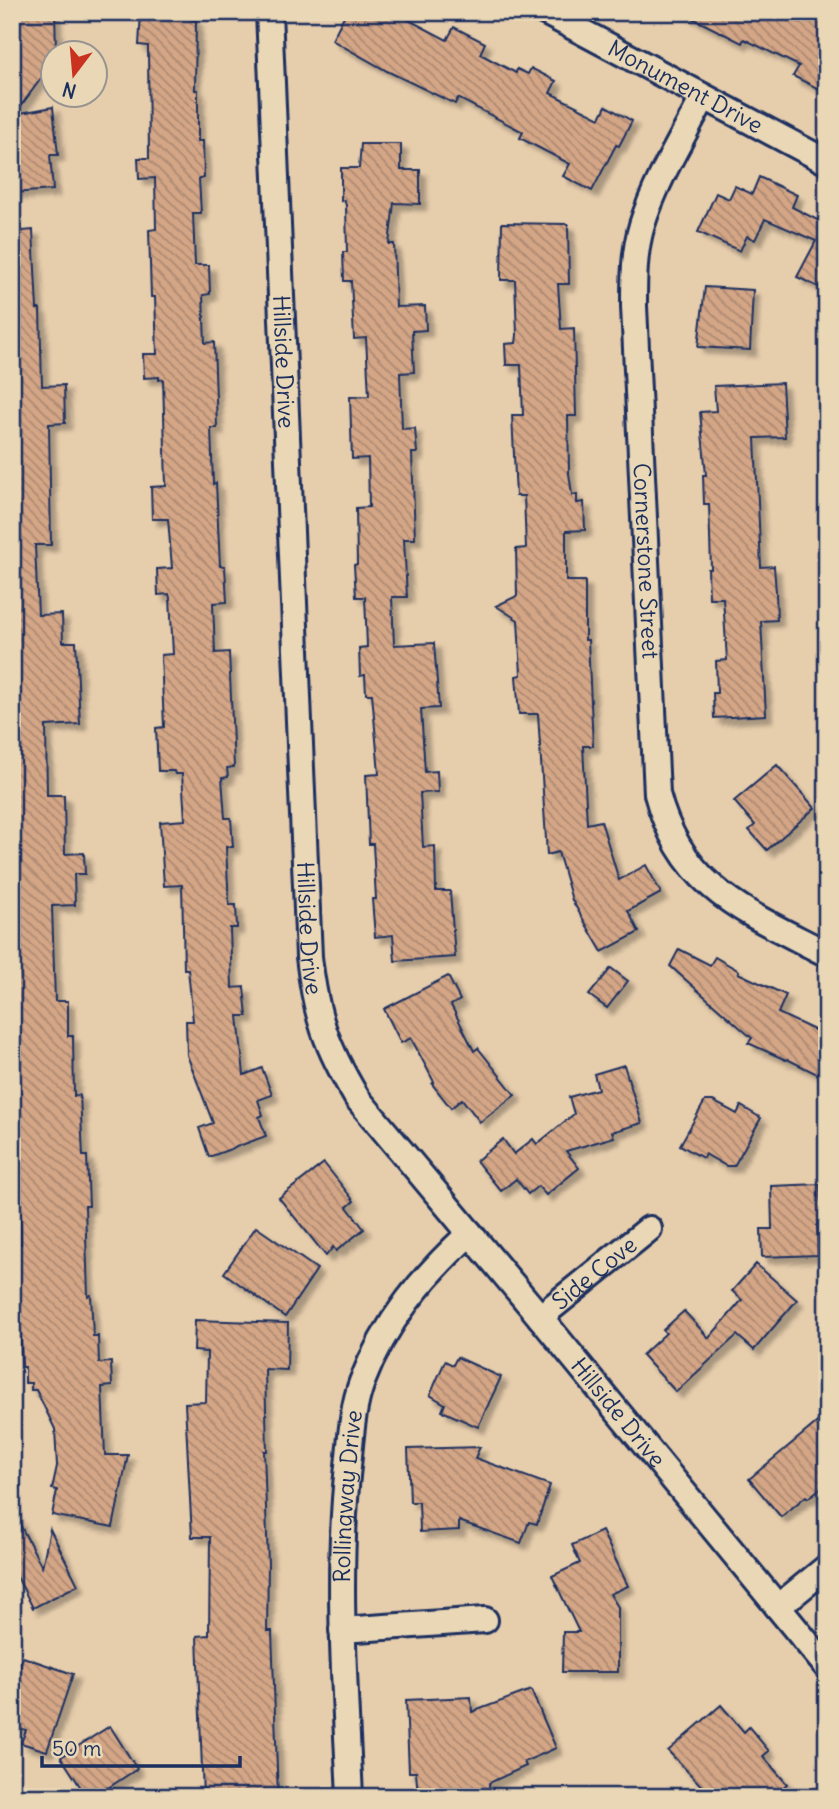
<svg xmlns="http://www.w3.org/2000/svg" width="839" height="1809" viewBox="0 0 839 1809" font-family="Delius,sans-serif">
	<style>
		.building { fill: url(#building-back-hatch); stroke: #1b2f5e; stroke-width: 2; filter: url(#shadow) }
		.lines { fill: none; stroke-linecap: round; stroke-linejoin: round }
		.street-casing { stroke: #1b2f5e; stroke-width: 30 }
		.street { stroke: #ead7b5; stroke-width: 24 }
		.labels { text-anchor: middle; stroke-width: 5; stroke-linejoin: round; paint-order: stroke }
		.street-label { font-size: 23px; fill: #1b2f5e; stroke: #ead7b5 }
	</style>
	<defs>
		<pattern id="building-back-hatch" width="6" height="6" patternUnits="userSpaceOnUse" patternTransform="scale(1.75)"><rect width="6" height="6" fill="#d4a686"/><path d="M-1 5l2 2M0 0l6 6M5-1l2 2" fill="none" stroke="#ab8871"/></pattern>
		<filter id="shadow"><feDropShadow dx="6" dy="6" stdDeviation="2" flood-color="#0004"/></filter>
	</defs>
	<rect width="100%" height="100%" fill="#e6cdac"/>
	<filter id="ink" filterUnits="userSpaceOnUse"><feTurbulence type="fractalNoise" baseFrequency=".0143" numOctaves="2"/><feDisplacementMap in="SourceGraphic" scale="14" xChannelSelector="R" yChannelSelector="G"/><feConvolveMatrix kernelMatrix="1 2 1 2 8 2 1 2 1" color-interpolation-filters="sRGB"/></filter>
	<g filter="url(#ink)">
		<!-- building -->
		<g class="building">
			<path d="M12 12H55L56 50 52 52 50 66 15 114 53 107 58 155H50L53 190 12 193Z"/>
			<path d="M141 12H192V20H196L195 90H198V141H203L204 178 199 179 201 213H193L195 265H209L210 294 203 295 205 343 214 342 217 428H211L213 484 216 483 220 566H225L227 602 213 603 215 653 229 652 234 767 227 768 228 777 222 778 225 818H231L233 847H226L229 905H236L237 928H230L232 988 244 987 247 1016H238L244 1075 262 1068 272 1095 258 1100 263 1115 259 1117 266 1136 209 1157 199 1128 213 1123 187 1055 186 1021H193L188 969H184L182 885 164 886 160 822 185 820 182 774H175L174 771H158L156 728 164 727 161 655 173 654 170 598 169 594 158 595 157 569 172 568 168 519H152L151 487 166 486 163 379 159 380V377L144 378 143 354H157L155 297H151L149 230 156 229 155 178 139 179 138 158H149L148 46 139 45Z"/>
			<path d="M346 12H408L405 18 447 40 454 27 485 43 480 54 516 73 517 69 528 74 531 68 556 81 550 93 600 118 606 106 632 121 619 146 616 145 592 191 563 176 570 164 520 138 523 132 458 98 455 104 387 71 332 40Z"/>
			<path d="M680 12H827V75L819 89 793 76 799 66 744 39 742 43Z"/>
			<path d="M361 144H401V170H420V204L394 203 389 244H394L396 307 425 306 426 330 412 331 414 372 400 373 402 429 415 428 417 453H412L415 539H404L407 597H392L394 645 434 643 439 708 421 709 425 772 437 771 438 792 420 793 423 847 435 846 436 891H450L455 957 395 961 393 935 375 937 372 899H376L373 844H369L366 775 379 774 372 694H366L365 675 360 676 359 648 367 647 365 597H356L354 565 357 564 356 508 369 507 368 458 352 459 350 397 369 396 366 338 354 339 351 281H344L343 252H347L346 205 344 200 341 201V168H359Z"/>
			<path d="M759 177 797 195 792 207 825 224 827 221V291L797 277 816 241 765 219 755 240 747 236 740 251 698 232 716 193 729 199 735 186 752 194Z"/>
			<path d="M502 223 568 224 569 284H558L561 329 574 328 576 416H568L569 473 572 495 577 494V503L584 502 585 530 566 531V581H585V640H588L593 746H583L587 824 601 821 619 880 646 865 661 893 628 911 639 932 602 952 572 900 558 852 547 855 538 714H519L516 676 521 675 518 620 496 606 517 596 516 549 526 548 524 496H516L512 415H523L521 365H506L505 344 516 343 517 335 515 280H501Z"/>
			<path d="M33 230 37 309H40L42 386 64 385 65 423 49 424 51 545H35L38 615 62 614 63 642H76L80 724 46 726 47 795H64L65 854 84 853 85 874H74L75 905 52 906 55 1001H68V1036H73L74 1096 80 1095 83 1156H87L89 1206H85L88 1296 91 1295 93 1336H98L99 1363 111 1362 112 1386 102 1387 105 1455H128L113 1527 52 1515 57 1490 52 1489 57 1466 55 1429 36 1390H31V1383H25V1367H22L19 1307H17L15 1244H21L19 1188H14L12 1138V232Z"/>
			<path d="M705 287 753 290 750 350 698 347Z"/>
			<path d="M782 383 785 437 755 438 761 567 774 566 776 592 777 620 761 621 766 715 714 718 713 693H717L716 661 727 660 723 598H709L708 569H711L709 504H704L703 475H706L700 412 716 411 714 386Z"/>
			<path d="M777 765 815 808 767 850 749 830 755 825 734 801Z"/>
			<path d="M679 949 710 965 715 957 739 971 738 973 786 995 778 1013 827 1036V1079L787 1059 786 1060 748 1043 752 1038 670 966Z"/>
			<path d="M611 968 628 981 607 1008 589 995Z"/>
			<path d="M448 976 460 1000 451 1005 474 1051 478 1048 515 1095 480 1122 462 1099 451 1108 432 1084 434 1082 411 1038 401 1043 384 1009Z"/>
			<path d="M624 1065 642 1123 612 1132 614 1137 566 1151 579 1168 546 1195 538 1186 528 1194 516 1179 501 1191 476 1161 503 1139 514 1154 533 1139 537 1144 574 1114 569 1097 598 1089 594 1074Z"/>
			<path d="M705 1101H713L737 1114 741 1106 761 1118 734 1166H726L705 1154 703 1158 680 1145Z"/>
			<path d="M324 1163 354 1201 347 1207 364 1229 336 1251 333 1247 326 1256 279 1198Z"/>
			<path d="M820 1184 821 1201H827V1222L817 1223 818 1255 762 1257 761 1229H772L771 1186Z"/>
			<path d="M256 1227 317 1269 285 1317 224 1273Z"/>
			<path d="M756 1264 797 1300 754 1350 737 1335 676 1392 642 1355 666 1333 663 1330 684 1311 709 1338 742 1300 732 1291Z"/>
			<path d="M195 1320 288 1323 287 1370 265 1369 267 1451H264L268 1564 267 1631H272L278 1797H203L197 1636 209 1635 210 1537H192L185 1403 206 1402 207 1352 194 1351Z"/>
			<path d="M457 1357 501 1377 478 1427 442 1411 445 1404 430 1395 445 1361 453 1365Z"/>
			<path d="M827 1414V1483L808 1498 806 1496 781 1517 749 1479Z"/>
			<path d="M480 1447 475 1458 550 1485 537 1524 529 1522 521 1543 459 1521V1530L420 1532 419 1502H410L408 1449Z"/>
			<path d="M12 1509 42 1567 50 1529 78 1585 33 1608 12 1567Z"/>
			<path d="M602 1531 628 1586 610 1594 618 1607V1672H562L563 1632H579L552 1576 580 1563 572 1545Z"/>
			<path d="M23 1657 73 1674 47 1751 21 1743 26 1730 12 1725V1689Z"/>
			<path d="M531 1690 556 1748 524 1762 526 1766 489 1783 490 1797H418L416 1772H409L406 1700 471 1697 472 1712Z"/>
			<path d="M721 1705 744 1732 749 1727 769 1751 763 1756 787 1784 772 1797H712L668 1751Z"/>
			<path d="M110 1726 137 1769 94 1797H87L61 1757Z"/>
		</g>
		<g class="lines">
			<defs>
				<g id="street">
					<path id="s1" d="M269 12 309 957C316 1017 326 1046 357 1098L540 1317 827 1667"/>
					<path id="s2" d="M545 12 827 162"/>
					<path id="s3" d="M703 98C682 139 656 180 642 225 634 251 634 279 634 306L657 794C682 890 747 912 827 954"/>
					<path id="s4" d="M540 1317 649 1229"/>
					<path d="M778 1607 827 1567"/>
					<path d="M342 1630 485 1620"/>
					<path id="s5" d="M350 1797C345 1687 336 1576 348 1466 351 1438 352 1409 362 1382 385 1322 423 1276 470 1233"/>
				</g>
			</defs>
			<!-- street casing -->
			<use href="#street" class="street-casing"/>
			<!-- street -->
			<use href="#street" class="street"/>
		</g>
	</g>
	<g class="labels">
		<!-- street labels -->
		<g class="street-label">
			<text dy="8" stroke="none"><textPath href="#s2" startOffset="159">Monument Drive</textPath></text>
			<text dy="8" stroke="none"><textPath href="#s1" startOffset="350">Hillside Drive</textPath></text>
			<text dy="8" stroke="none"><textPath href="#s3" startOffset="478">Cornerstone Street</textPath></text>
			<text dy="8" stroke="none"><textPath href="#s1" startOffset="917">Hillside Drive</textPath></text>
			<text dy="8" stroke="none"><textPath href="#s4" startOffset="70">Side Cove</textPath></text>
			<text dy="8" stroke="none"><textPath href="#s1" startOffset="1505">Hillside Drive</textPath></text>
			<text dy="8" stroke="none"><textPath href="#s5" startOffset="301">Rollingway Drive</textPath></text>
		</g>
	</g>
	<!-- margin -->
	<rect width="839" height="1809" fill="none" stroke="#ead7b5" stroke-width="42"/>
	<rect x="21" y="21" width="797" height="1767" fill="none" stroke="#1b2f5e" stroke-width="2.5" filter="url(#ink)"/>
	<!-- north arrow -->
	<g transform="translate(74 74) rotate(196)"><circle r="33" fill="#ead7b5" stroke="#979492" stroke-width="2"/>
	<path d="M0-5L12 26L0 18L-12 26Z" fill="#c8321e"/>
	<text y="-10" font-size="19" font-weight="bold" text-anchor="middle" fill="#1b2f5e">N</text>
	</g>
	<!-- scale -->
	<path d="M42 1756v10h198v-10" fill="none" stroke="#1b2f5e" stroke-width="3.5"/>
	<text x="52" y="1756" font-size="21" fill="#1b2f5e" stroke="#ead7b5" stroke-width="5" paint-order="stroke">50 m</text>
</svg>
